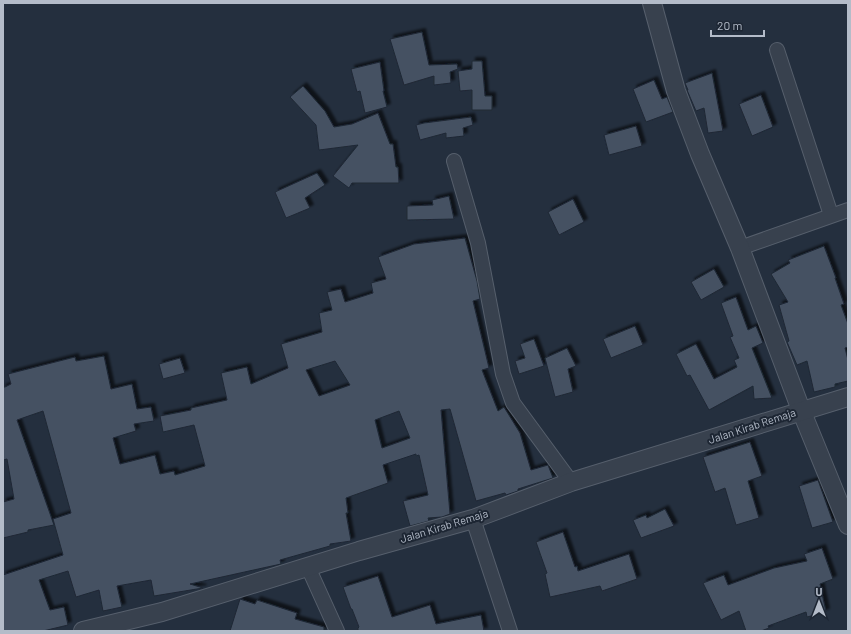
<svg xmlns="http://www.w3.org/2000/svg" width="851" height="634" viewBox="0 0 851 634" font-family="Barlow,sans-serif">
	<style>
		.building { fill: #455162; stroke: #1f2835; fill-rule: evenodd; filter: url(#shadow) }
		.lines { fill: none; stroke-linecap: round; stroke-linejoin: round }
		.minor-casing { stroke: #565f6c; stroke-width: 16 }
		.tertiary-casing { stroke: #565f6c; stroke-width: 20 }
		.minor { stroke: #38414e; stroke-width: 14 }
		.tertiary { stroke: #38414e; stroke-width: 18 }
		.labels { text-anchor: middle; stroke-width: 4; stroke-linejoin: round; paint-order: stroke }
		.street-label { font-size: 11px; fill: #b4bcc9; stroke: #1d2633 }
	</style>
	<defs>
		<filter id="shadow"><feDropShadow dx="3.5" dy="-3.5" stdDeviation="1" flood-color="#0009"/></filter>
	</defs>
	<rect width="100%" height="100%" fill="#242f3e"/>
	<!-- building -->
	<g class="building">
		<path d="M422 32 429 65 457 64 458 69 450 72 451 83 434 85V76L404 85 390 39Z"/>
		<path d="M472 61H482L485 96H492V110H472V90L460 91 458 71 472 69Z"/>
		<path d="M380 62 384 91H383L387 107 365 113 360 91 357 92 351 69Z"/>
		<path d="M712 73 723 131 708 133 704 108 696 111 687 90H688L685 83Z"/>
		<path d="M654 80 662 99 667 97 673 112 646 122 633 89Z"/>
		<path d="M303 86 325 111 334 127 352 124 378 113 390 144H393L396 167H398L399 183H352L349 188 333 176 358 145 319 150 316 125 290 97Z"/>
		<path d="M761 95 773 127 752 136 739 104Z"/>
		<path d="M471 117 473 125 463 128 464 136 446 138V133L420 140 416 125 424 123Z"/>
		<path d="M636 126 642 146 609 155 604 135Z"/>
		<path d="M317 173 325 185 305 198 310 208 286 218 275 192Z"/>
		<path d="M449 196 454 219 407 220V206L433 205 432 200Z"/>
		<path d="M573 199 584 222 559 235 548 212Z"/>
		<path d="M465 238 477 281 480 299 473 301 489 368 482 370 498 411 504 407 520 433 531 470 548 465 553 478 518 489V491L506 495 505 493 476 501 450 409 441 410 450 514 442 517 428 518 429 521 410 526 403 501 428 495 419 455 416 456V454L383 465 388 483 346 498 348 513H346L351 541 330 544V546L280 560 281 564 190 584 203 588 154 596 151 580 117 586 122 607 103 611 99 590 76 597 68 571 39 580 50 610 64 607 68 625 43 631H3V575L63 555 53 519 71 513 43 411 17 420 54 525 28 530V532L3 538V502L14 499 7 459 3 460V387H5L11 384 8 374 75 357 76 361 104 356 111 389 132 384 137 409 151 407 154 421 134 424 136 431 113 438 120 464 155 455 160 474 174 471 175 475 205 466 194 425 163 432 160 416 191 410V408L227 400 221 373 247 367 251 384 288 368 281 344 322 332 319 313 332 310 327 292 341 289 345 302 373 293 371 283 386 279 378 257 414 244ZM335 361 350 385 319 396 306 370ZM399 411 410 438 382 448 375 420Z"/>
		<path d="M824 246 836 278H835L844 304 841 305 848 324V347L845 348 848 360V381L835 384V387L814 392 807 361 797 365 787 342 789 341 779 305 788 302 771 274 790 263 788 260Z"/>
		<path d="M714 269 724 287 701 300 691 282Z"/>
		<path d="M736 297 748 330 756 326 763 343 752 348 772 398 754 399 753 386 709 410 690 375 687 376 676 354 696 344 714 379 737 367 734 360 739 358 730 337 733 336 721 303Z"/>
		<path d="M635 326 643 345 611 358 603 339Z"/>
		<path d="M534 339 544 366 519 374 515 361 525 358 520 344Z"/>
		<path d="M567 348 576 366 568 369 573 392 555 397 545 358Z"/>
		<path d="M180 358 185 373 163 379 159 364Z"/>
		<path d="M750 442 762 476 748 481 759 518 736 525 725 488 715 492 703 457Z"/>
		<path d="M818 480 833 522 812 528 799 486Z"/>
		<path d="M665 509 674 526 641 538 633 520 646 515 647 518Z"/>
		<path d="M563 532 575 567 577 566 578 571 629 554 637 579 602 591 600 586 550 597 545 574 547 573 536 542Z"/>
		<path d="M822 548 833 579 820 584 826 612 807 617 806 612 768 626 769 628 761 631H746L739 611 721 620 703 583 724 575 728 585 774 568 807 561 804 554Z"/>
		<path d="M378 576 392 617 430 605 436 624 481 615 484 631H358V628L359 627 352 609H351L343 587Z"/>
		<path d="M240 599 255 604 257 600 297 613 295 619 324 627V631H230Z"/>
	</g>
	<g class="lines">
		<defs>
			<g id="minor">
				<path d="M777 50 831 215"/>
				<path d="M454 161 478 243 503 374 513 403 571 482"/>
				<path d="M740 248 848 210"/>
				<path d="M473 519 510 631"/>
				<path d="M308 567 337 631"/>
			</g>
			<g id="tertiary">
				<path d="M652 3 676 91 700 154 740 248 801 410 848 525"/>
				<path d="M83 631 162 612 359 551 473 519 571 482 848 397"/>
			</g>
		</defs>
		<!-- minor casing -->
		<use href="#minor" class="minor-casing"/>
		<!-- tertiary casing -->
		<use href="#tertiary" class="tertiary-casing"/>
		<!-- minor -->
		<use href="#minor" class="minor"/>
		<!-- tertiary -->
		<use href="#tertiary" class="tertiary"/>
	</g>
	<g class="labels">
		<!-- street labels -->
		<g class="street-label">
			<text transform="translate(752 426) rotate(-18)" y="4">Jalan Kirab Remaja</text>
			<text transform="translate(444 526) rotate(-17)" y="4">Jalan Kirab Remaja</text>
		</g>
	</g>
	<!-- border -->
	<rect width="851" height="634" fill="none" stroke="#b4bcc9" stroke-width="8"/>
	<!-- north arrow -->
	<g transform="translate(819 602)" stroke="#1d2633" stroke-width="3" paint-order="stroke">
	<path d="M0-3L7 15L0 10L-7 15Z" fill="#b4bcc9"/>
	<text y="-6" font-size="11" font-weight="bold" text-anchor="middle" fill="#b4bcc9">U</text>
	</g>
	<!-- scale -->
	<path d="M711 30v6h53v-6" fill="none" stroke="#b4bcc9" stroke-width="2"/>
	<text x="717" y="30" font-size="12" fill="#b4bcc9" stroke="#1d2633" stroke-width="3" paint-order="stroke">20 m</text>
</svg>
